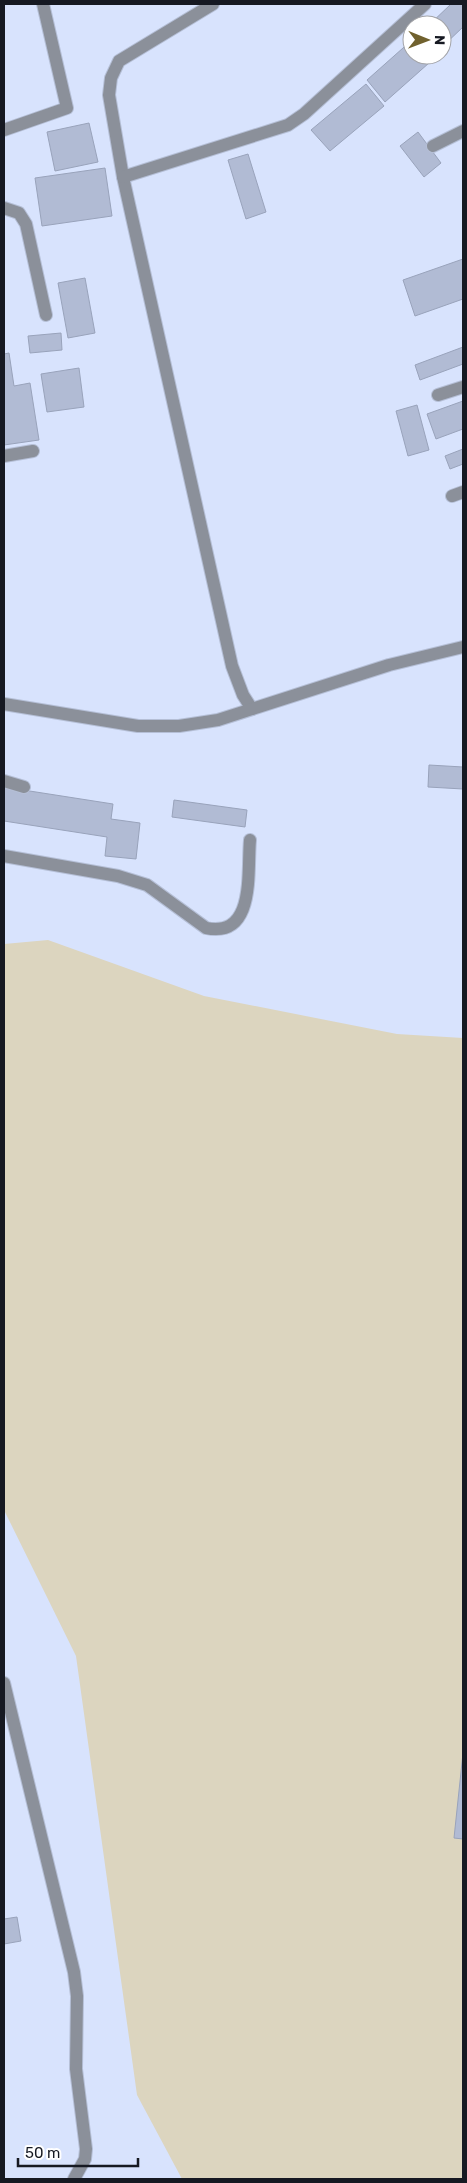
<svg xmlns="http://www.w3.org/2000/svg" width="467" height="2183" viewBox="0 0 467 2183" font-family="Rubik,sans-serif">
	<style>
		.green { fill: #dcd5bf }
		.building { fill: #b1bbd4; stroke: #99a3bb }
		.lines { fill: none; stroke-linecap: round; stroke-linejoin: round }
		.minor-casing { stroke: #b5bfd6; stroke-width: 14 }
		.minor { stroke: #8b909a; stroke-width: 12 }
	</style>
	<rect width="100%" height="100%" fill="#d8e3fd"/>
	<!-- green -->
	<path class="green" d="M48 940 204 996 397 1034 463 1038V2179H182L137 2095 76 1656 4 1510V944Z"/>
	<!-- building -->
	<g class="building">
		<path d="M451 4H463V27L442 47V25H429Z"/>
		<path d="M412 40V55H438L385 102 367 80Z"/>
		<path d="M366 84 384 106 330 151 311 130Z"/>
		<path d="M89 123 98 162 55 171 47 132Z"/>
		<path d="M418 132 441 163 424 177 400 146Z"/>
		<path d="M248 154 266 212 246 219 228 160Z"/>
		<path d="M105 168 112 216 42 226 35 178Z"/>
		<path d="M463 259V299L415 316 403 280Z"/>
		<path d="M85 278 95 333 68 338 58 283Z"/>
		<path d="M61 333 62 350 30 353 28 336Z"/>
		<path d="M463 347V364L420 380 415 365Z"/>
		<path d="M9 353 14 386 30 383 39 440 4 445V354Z"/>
		<path d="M79 368 84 407 47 412 41 374Z"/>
		<path d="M463 401V429L436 439 427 414Z"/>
		<path d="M417 405 429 450 408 456 396 411Z"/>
		<path d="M463 449V464L450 469 445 456Z"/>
		<path d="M429 765 463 767V789L428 787Z"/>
		<path d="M4 787 113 804 111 819 140 823 136 859 105 856 107 837 4 821Z"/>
		<path d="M174 800 247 810 245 827 172 817Z"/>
		<path d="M463 1753V1839L454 1838Z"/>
		<path d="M17 1917 21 1941 4 1944V1919Z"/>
	</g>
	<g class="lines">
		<defs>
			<g id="minor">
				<path d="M213 4 119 61 111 78 109 95 123 177 232 666 243 695 252 709"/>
				<path d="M4 130 67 108 43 4"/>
				<path d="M433 146 463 131"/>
				<path d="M123 177 288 125 304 114 425 4"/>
				<path d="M4 208 19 213 26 224 46 315"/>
				<path d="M438 395 463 387"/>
				<path d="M4 456 33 451"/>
				<path d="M452 496 463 492"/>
				<path d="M4 704 138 726H179L218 720 389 665 463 647"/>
				<path d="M4 781 24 787"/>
				<path d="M4 856 118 876 147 885 206 928C256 938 247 872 250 840"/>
				<path d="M4 1683 74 1972 77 1996 76 2069 86 2149 85 2159 74 2179"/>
			</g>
		</defs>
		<!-- minor casing -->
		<use href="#minor" class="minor-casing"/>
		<!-- minor -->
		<use href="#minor" class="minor"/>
	</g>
	<!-- border -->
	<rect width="467" height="2183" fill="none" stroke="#161922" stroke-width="10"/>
	<!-- north arrow -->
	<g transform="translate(427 40) rotate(91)"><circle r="24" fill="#ffffff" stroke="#a2a3a7"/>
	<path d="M0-4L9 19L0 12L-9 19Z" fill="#70612e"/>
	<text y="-8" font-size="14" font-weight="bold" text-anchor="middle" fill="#161922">N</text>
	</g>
	<!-- scale -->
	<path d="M18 2158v8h120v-8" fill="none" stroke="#161922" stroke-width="2.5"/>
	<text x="25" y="2158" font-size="15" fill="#161922" stroke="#ffffff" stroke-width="4" paint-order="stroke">50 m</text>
</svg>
